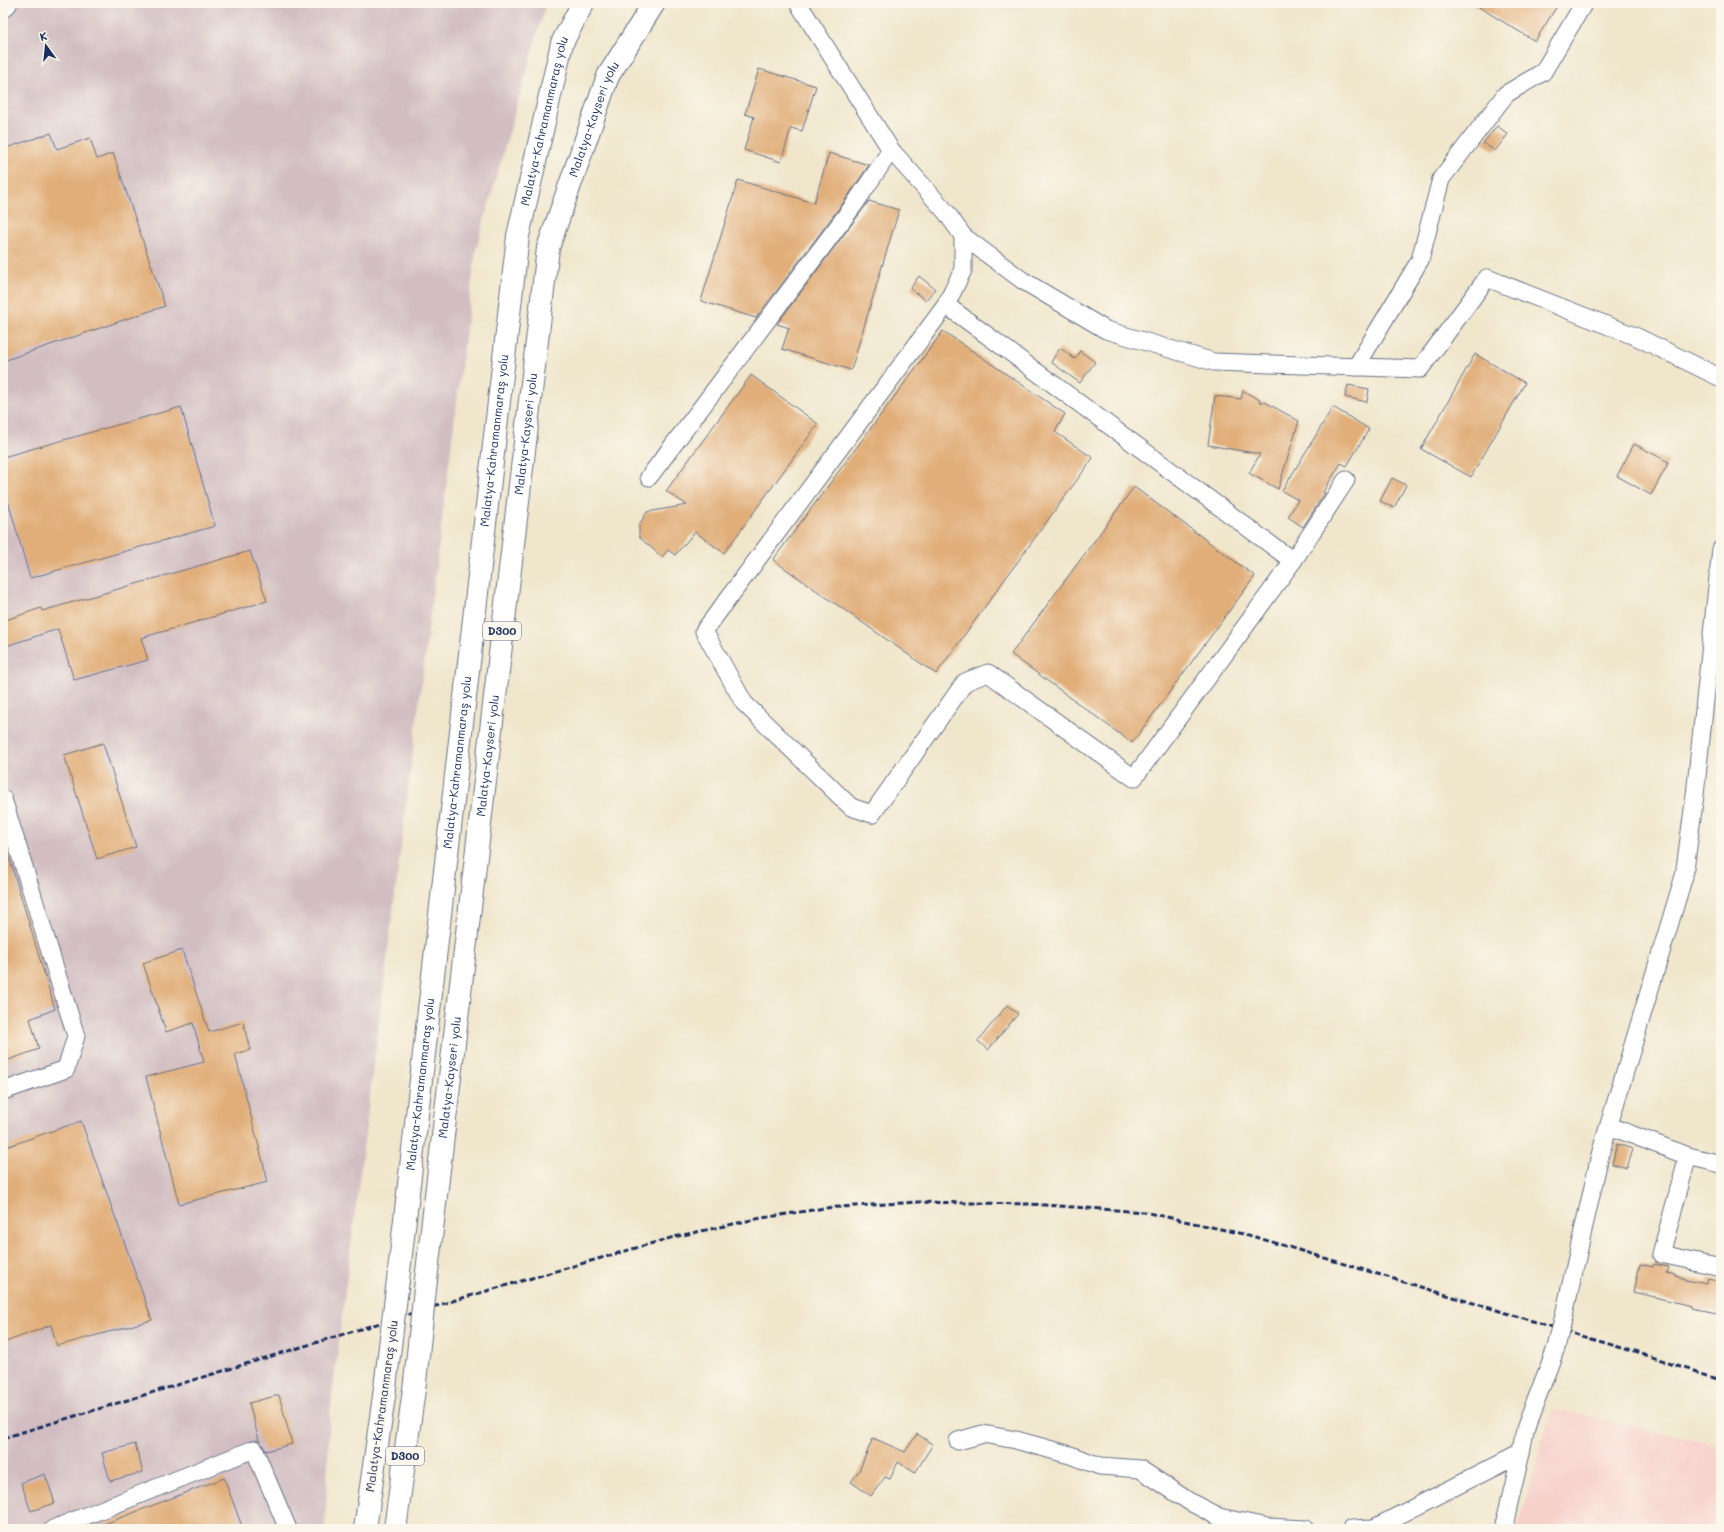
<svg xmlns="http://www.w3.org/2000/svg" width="1724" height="1532" viewBox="0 0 1724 1532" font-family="Mali,sans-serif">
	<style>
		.built { fill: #f7d0ca }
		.industrial { fill: #d2bec2 }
		.building { fill: #e1ae79 }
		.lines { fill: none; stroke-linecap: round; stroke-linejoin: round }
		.minor-casing { stroke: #666f84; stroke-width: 19 }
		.major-casing { stroke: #666f84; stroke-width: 24 }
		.highway-casing { stroke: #666f84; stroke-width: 24 }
		.minor { stroke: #fff; stroke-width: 17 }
		.major { stroke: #fff; stroke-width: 22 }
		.highway { stroke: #fff; stroke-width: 22 }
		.rail { stroke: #1b2f5e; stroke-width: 3; stroke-dasharray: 6 3; stroke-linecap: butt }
		.minor-bridge-casing { stroke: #666f84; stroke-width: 19; stroke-linecap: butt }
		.highway-bridge-casing { stroke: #666f84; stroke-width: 24; stroke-linecap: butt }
		.minor-bridge { stroke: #fff; stroke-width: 17 }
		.highway-bridge { stroke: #fff; stroke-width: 22 }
		.labels { text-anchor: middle; stroke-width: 3.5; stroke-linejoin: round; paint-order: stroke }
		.shield { fill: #fbf7ec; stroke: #5e6b89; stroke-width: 1 }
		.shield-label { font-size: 11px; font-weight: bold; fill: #1b2f5e }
		.street-label { font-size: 12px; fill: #1b2f5e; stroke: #fbf7ec }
	</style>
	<rect width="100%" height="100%" fill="#fbf7ec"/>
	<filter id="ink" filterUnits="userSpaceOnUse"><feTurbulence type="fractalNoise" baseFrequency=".025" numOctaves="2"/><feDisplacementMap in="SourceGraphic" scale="8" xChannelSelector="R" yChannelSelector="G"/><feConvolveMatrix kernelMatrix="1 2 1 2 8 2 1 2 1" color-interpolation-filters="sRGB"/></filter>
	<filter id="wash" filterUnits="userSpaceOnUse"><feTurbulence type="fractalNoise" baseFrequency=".012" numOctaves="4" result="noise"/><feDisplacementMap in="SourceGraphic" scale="16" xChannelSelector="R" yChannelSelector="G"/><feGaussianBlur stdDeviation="0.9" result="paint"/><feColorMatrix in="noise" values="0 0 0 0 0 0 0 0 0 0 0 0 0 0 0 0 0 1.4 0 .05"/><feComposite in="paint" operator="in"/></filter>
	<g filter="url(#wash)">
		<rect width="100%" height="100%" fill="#f0e6cc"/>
		<!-- built -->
		<path class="built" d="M1552 1408 1721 1446V1529H1517Z"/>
		<!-- industrial -->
		<path class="industrial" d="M3 3H546L476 249 330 1412 325 1529H3Z"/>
		<g id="blocks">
			<!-- building -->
			<g class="building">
				<path d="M1472 3H1559L1535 41Z"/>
				<path d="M759 69 816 86 802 131 791 128 781 162 744 150 754 117 745 114Z"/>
				<path d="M1497 126 1508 134 1495 151 1483 143Z"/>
				<path d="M51 133 57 149 90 138 97 159 113 153 165 306 3 361V149Z"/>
				<path d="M829 153 869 165 846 199 756 318 701 301 738 180 814 203Z"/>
				<path d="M869 201 899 210 851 370 782 349 789 328 777 324Z"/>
				<path d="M919 276 935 289 926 300 910 289Z"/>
				<path d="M943 331 1065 414 1055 432 1093 458 936 674 773 560Z"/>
				<path d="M1060 348 1075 359 1080 351 1095 362 1080 383 1051 362Z"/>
				<path d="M1475 354 1525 383 1471 477 1421 449Z"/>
				<path d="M751 375 818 424 724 553 695 532 675 555 668 550 662 557 639 537V525L647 512 687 505 666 491Z"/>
				<path d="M1348 385 1369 389 1367 402 1345 397Z"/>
				<path d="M1243 391 1260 400 1259 402H1265L1299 421 1278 489 1249 473 1260 454 1208 445 1215 396 1241 399Z"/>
				<path d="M181 407 215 526 30 578 3 483V457Z"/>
				<path d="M1333 407 1369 429 1347 466 1341 463 1323 492 1325 493 1303 527 1288 517 1298 500 1282 491Z"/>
				<path d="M1634 444 1669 462 1651 495 1617 476Z"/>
				<path d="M1392 478 1406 485 1394 508 1380 501Z"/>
				<path d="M1134 487 1255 576 1132 743 1011 654Z"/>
				<path d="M250 551 267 601 141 638 148 660 74 680 58 629 3 647V621L41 608 42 611Z"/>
				<path d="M103 743 136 847 97 859 64 755Z"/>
				<path d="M3 847H6L55 1009 30 1019 39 1049 3 1062Z"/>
				<path d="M182 950 209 1032 243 1022 250 1050 235 1054 268 1182 179 1204 146 1077 204 1062 193 1023 166 1032 143 963Z"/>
				<path d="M1007 1005 1018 1014 988 1050 978 1041Z"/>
				<path d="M81 1121 152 1320 57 1346 51 1325 3 1343V1148Z"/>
				<path d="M1617 1144 1633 1149 1627 1168 1612 1164Z"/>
				<path d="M1640 1264 1653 1267 1654 1264 1669 1267 1667 1273 1675 1275V1277L1707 1283 1708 1278 1721 1281V1314L1691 1308V1306L1634 1292Z"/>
				<path d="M279 1395 292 1444 266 1451 259 1440 249 1403Z"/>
				<path d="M917 1434 933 1444 915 1473 898 1462 890 1479 885 1477 871 1496 851 1482 859 1471 873 1438 905 1452Z"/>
				<path d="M135 1444 143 1472 110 1481 102 1453Z"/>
				<path d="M45 1474 55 1503 31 1511 21 1483Z"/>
				<path d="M224 1478 243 1529H94V1528Z"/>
			</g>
		</g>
	</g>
	<g filter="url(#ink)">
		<use href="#blocks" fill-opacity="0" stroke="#666f84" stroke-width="1"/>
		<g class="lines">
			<defs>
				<g id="minor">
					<path d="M798 3 891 150 946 212 963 236 1022 280 1106 330 1214 362 1420 369 1487 278 1637 337 1721 378"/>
					<path d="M963 236V270L946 305 704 631 744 703 851 807 872 814 965 682 988 673 1134 778 1293 561"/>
					<path d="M946 305 1293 561 1346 480"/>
					<path d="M1356 367 1420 260 1441 179 1506 94 1543 72 1584 3"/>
					<path d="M649 477 854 205 891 150"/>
					<path d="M3 799 76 1036 66 1069 3 1091"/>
					<path d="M1609 1126 1688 1156 1721 1164"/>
					<path d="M1688 1156 1661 1254 1721 1267"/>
					<path d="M1564 1315 1601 1151 1684 876 1695 795 1721 549"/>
					<path d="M958 1441 983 1434 1016 1440 1070 1455 1100 1466 1140 1469 1190 1502 1219 1517 1267 1527 1305 1529"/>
					<path d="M53 1529 254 1449 288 1529"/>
					<path d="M1351 1529 1374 1528"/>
					<path d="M1372 1529 1521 1453"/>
					<path d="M1503 1529 1521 1453 1525 1429 1556 1348"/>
				</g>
				<path id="major" d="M3 6 6 3"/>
				<g id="highway">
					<path id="s1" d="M398 1280 518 236 562 43 583 3"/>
					<path id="s2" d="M426 1280 548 248 608 76 654 3"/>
					<path d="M365 1529 384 1396"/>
					<path d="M395 1529 415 1382"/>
				</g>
			</defs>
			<!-- minor casing -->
			<use href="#minor" class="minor-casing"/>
			<!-- major casing -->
			<use href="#major" class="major-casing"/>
			<!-- highway casing -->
			<use href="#highway" class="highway-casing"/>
			<!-- minor -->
			<use href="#minor" class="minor"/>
			<!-- major -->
			<use href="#major" class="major"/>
			<!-- highway -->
			<use href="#highway" class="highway"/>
			<!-- rail -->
			<path class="rail" d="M3 1438 459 1299 674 1237 756 1219 825 1208 917 1202 1030 1204 1144 1212 1252 1236 1721 1378"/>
			<defs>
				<path id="minor-bridge" d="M1556 1348 1564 1315"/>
				<g id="highway-bridge">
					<path d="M415 1382 426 1280"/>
					<path d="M384 1396 398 1280"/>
				</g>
			</defs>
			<!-- minor-bridge casing -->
			<use href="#minor-bridge" class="minor-bridge-casing"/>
			<!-- highway-bridge casing -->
			<use href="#highway-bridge" class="highway-bridge-casing"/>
			<!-- minor-bridge -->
			<use href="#minor-bridge" class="minor-bridge"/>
			<!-- highway-bridge -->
			<use href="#highway-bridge" class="highway-bridge"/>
		</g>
	</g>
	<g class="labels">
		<!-- shield labels -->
		<g class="shield">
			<rect x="483" y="622" width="38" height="18" rx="3"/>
			<rect x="386" y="1447" width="38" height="18" rx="3"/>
		</g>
		<g class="shield-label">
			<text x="502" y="635">D300</text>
			<text x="405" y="1460">D300</text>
		</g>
		<!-- street labels -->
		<g class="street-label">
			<text dy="4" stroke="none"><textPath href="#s2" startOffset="1176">Malatya-Kayseri yolu</textPath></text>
			<text dy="4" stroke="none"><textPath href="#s1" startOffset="1169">Malatya-Kahramanmaraş yolu</textPath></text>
			<text dy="4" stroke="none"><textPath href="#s2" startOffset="852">Malatya-Kayseri yolu</textPath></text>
			<text dy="4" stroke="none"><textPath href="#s1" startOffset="845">Malatya-Kahramanmaraş yolu</textPath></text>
			<text dy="4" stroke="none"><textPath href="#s2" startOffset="528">Malatya-Kayseri yolu</textPath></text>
			<text dy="4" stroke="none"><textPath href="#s1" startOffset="521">Malatya-Kahramanmaraş yolu</textPath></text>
			<text dy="4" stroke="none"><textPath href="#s2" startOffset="204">Malatya-Kayseri yolu</textPath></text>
			<text dy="4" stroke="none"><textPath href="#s1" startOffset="197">Malatya-Kahramanmaraş yolu</textPath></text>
			<text transform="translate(382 1406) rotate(-82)" y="4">Malatya-Kahramanmaraş yolu</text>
		</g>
	</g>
	<!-- margin -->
	<rect width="1724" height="1532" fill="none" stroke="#fbf7ec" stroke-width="16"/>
	<!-- north arrow -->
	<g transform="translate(46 46) rotate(345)" stroke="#fbf7ec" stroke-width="3" paint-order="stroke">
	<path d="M0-3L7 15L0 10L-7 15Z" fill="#1b2f5e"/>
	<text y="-6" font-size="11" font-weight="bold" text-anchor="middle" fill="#1b2f5e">K</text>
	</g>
</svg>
